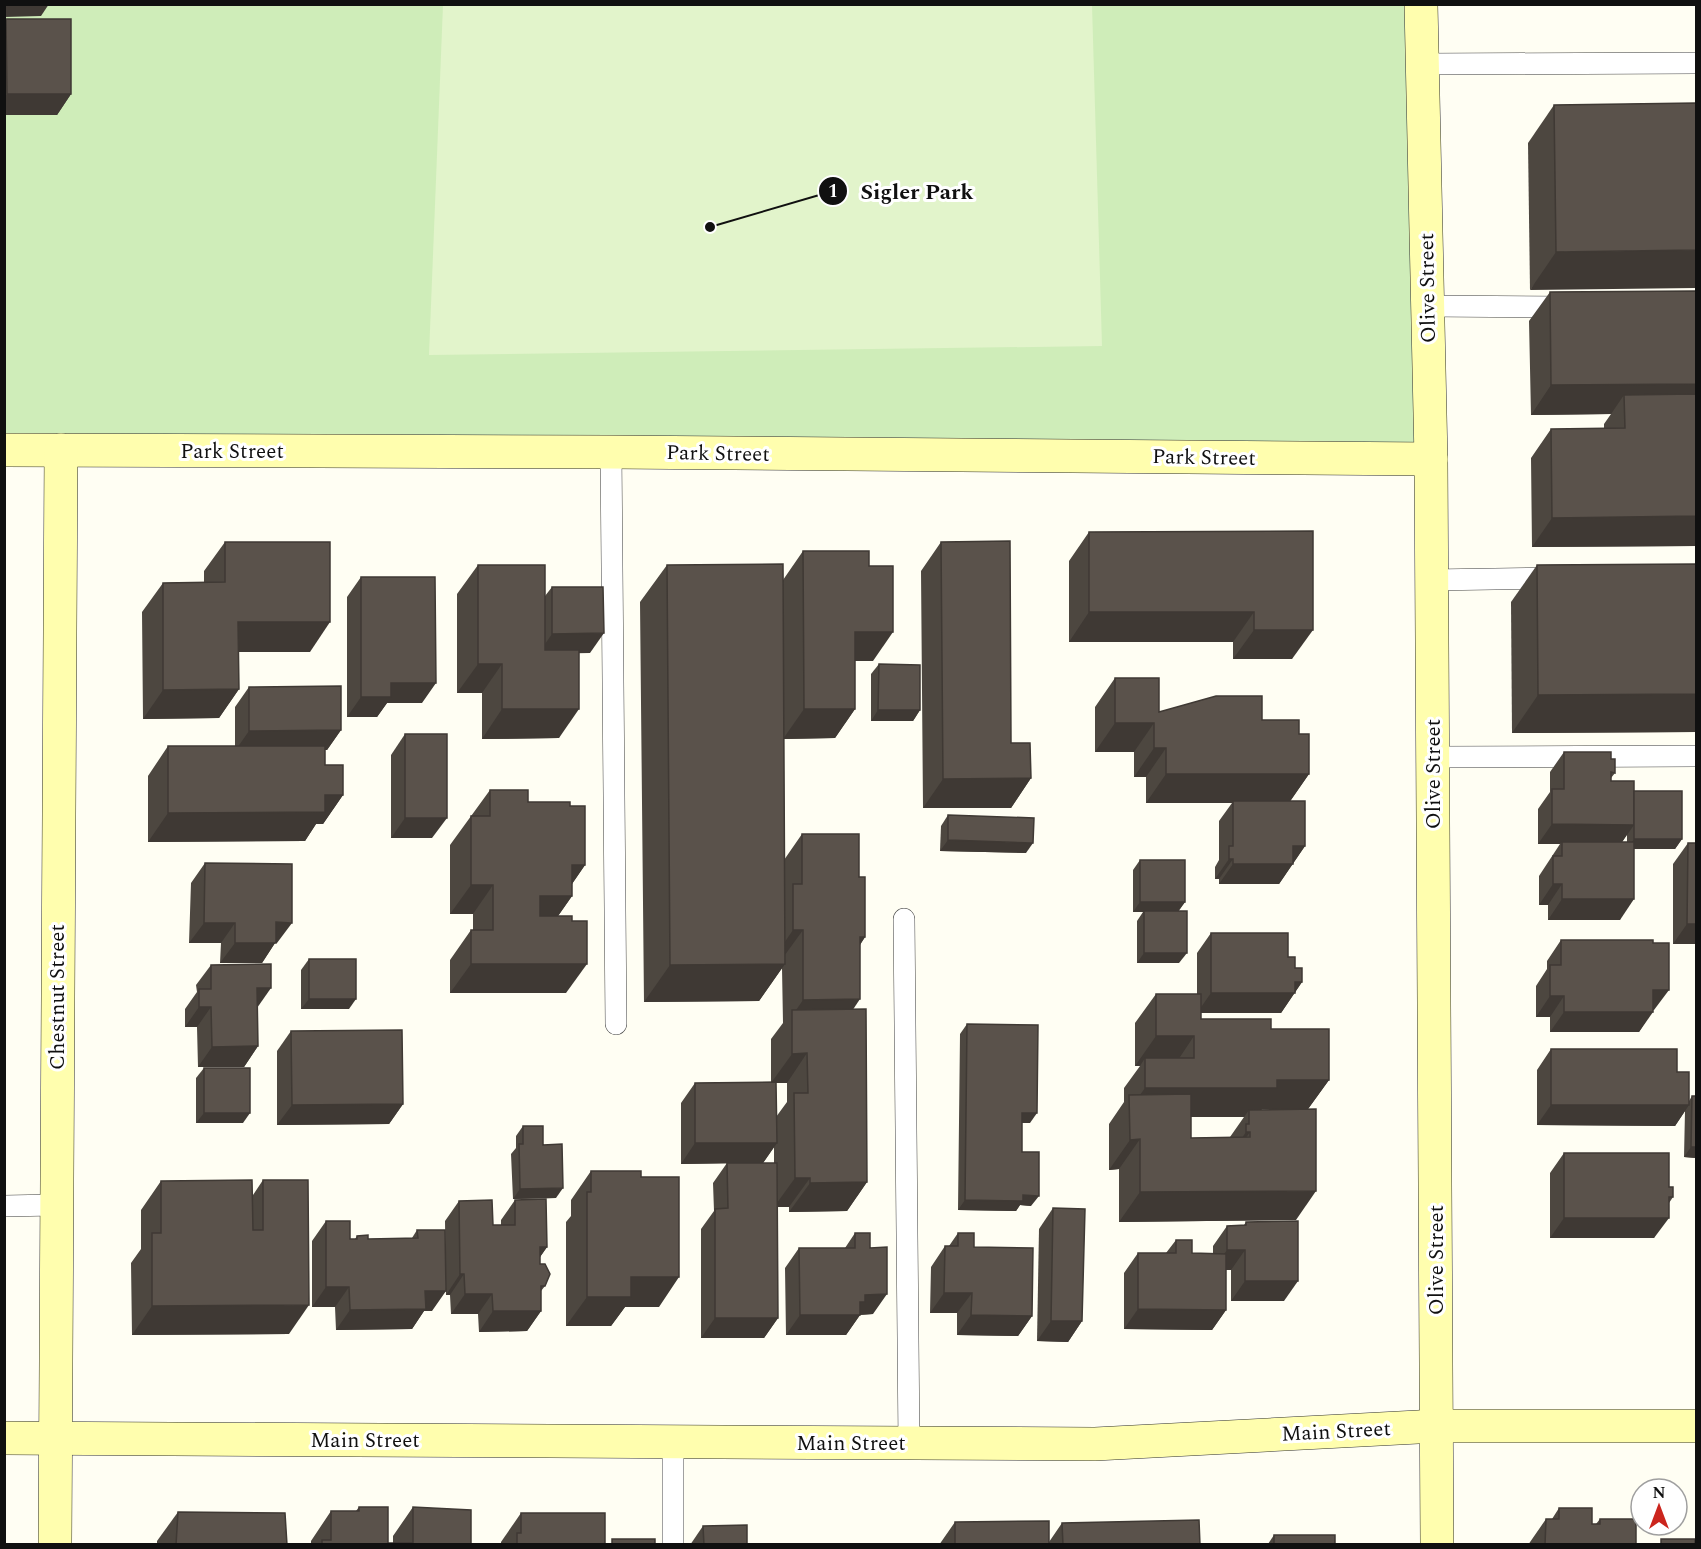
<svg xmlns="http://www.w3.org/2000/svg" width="1701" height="1549" viewBox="0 0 1701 1549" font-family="Spectral,serif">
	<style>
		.green { fill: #cfedb9 }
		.pitch { fill: #e2f4cb }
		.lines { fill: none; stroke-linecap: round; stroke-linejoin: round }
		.lane-casing { stroke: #434343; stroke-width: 22 }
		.secondary-casing { stroke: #323232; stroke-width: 34 }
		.lane { stroke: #fff; stroke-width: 21 }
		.secondary { stroke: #fffeae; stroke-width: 33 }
		.wall { fill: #4d4740; fill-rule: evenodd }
		.shaded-wall { fill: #3f3934 }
		.building { fill: #5a524b; stroke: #3f3934; stroke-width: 1.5 }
		.labels { text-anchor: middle; stroke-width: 6; stroke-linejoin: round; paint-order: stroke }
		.street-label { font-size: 21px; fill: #101010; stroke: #fff }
		.leader { fill: none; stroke: #101010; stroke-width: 2 }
		.callout-dot { fill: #101010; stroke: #fff; stroke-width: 2 }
		.mark-label { font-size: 18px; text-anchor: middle; font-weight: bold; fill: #fff }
		.callout-label { font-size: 22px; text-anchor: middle; font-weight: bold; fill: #101010; stroke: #fff; stroke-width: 6; stroke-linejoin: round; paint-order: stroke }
	</style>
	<rect width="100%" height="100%" fill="#fffef3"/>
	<!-- green -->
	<path class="green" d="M4 5H1411L1422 449 5 454Z"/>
	<!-- pitch -->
	<path class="pitch" d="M443 5H1092L1102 346 429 355Z"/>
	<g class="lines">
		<defs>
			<g id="lane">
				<path d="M1422 64 1696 63"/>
				<path d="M1427 306 1568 307"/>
				<path d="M611 452 616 1024"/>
				<path d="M1431 580 1557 578"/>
				<path d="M1432 757 1696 756"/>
				<path d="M904 919 909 1443"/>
				<path d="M4 1206 55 1205"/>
				<path d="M673 1443V1544"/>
			</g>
			<g id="secondary">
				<path d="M1421 4 1431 459 1437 1544"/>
				<path d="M4 450 611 452 1431 459"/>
				<path d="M4 1438 1095 1444 1437 1426H1696"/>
				<path d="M55 1544 61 450"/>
			</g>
		</defs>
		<!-- lane casing -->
		<use href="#lane" class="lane-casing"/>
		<!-- secondary casing -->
		<use href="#secondary" class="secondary-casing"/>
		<!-- lane -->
		<use href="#lane" class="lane"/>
		<!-- secondary -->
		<use href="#secondary" class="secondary"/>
	</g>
	<!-- wall -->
	<g class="wall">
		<path d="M6 19 71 94 57 115H4V21Z"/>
		<path d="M1696 103 1530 290 1528 143 1554 105Z"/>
		<path d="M1696 291V546L1532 547 1531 458 1551 429H1604V424L1611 414 1531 415 1529 321 1550 292Z"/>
		<path d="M1313 531 1292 659H1233V642H1069V561L1089 532Z"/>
		<path d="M225 542 310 652H239V689L219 718 143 719 142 612 163 583 204 582V571Z"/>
		<path d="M941 542 1011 743 1031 778 1011 808H923L921 571Z"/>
		<path d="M803 551 869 566 873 661H855V709L835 738 784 739V860L802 834 859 877 865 937 860 945 853 1009 867 1182 847 1211 789 1212V1207H777L778 1318 764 1338H701V1229L714 1211 713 1183 727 1163 681 1164V1103L695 1083 771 1082V1039L783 1023 782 968 759 1001 644 1002 640 602 667 565 783 580ZM776 1083H787V1102L776 1117ZM774 1147V1163H763Z"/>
		<path d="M1696 564V732L1512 733 1511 602 1537 565Z"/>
		<path d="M478 565 545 596 552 587 590 653H579L559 738 482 739V693H457V594Z"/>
		<path d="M361 577 422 703H387L377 717H347V597Z"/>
		<path d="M879 664 920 710 913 721H871V674Z"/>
		<path d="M1115 678 1159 712 1262 720 1299 734 1309 774 1290 801 1305 846 1279 884H1219V879H1215V867L1219 860V821L1232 803H1146V777H1134V752H1095V707Z"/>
		<path d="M249 687 341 730 327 750H325V765L343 795 323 824H316L305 841 148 842V776L168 746H235V707Z"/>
		<path d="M405 734 432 838H391V755Z"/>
		<path d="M1564 752 1611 759 1615 773 1611 778V781L1634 792 1682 839 1675 849H1634L1620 920H1548V905H1539V876L1560 844H1538V809L1550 792V772ZM1627 834V842H1622Z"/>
		<path d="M490 790 528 802 570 806 585 865 572 884V896L558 916 566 993H450V960L471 930H473V914H450V845Z"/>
		<path d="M948 815 1026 853 940 851 941 826Z"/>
		<path d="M1688 843 1696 944H1673V864Z"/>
		<path d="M1140 860 1185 902 1178 911 1179 963H1137V921L1143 912H1133V870Z"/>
		<path d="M205 863 277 943H275L262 963H220L221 943H189L191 883Z"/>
		<path d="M1211 933 1288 957 1295 968 1302 982 1281 1013H1201V1019L1271 1029 1329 1080 1308 1109H1262L1261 1110 1296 1220 1119 1222V1169L1109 1170V1124L1124 1102V1088L1140 1066H1135V1023L1156 994H1197V953ZM1191 1117H1244L1230 1137 1191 1138Z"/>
		<path d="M1561 940 1654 1010H1653L1639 1032H1550V1017H1536V986L1547 969V961Z"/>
		<path d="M309 959 349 1009H301V970Z"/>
		<path d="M211 965 258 1008V1046L244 1067H198L197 1027H185V1009L197 992 196 985Z"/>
		<path d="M967 1024 1030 1123H1022V1152L1031 1206 1020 1205 1016 1211 958 1210 960 1034Z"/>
		<path d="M291 1031 403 1104 389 1124 277 1125V1051Z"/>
		<path d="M1551 1049 1677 1072 1689 1101 1692 1096H1696V1158L1684 1157 1685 1111 1675 1126 1537 1125V1070Z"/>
		<path d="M204 1068 243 1123H196V1078Z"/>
		<path d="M523 1126 543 1145 556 1198 513 1199 511 1154 516 1148V1136Z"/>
		<path d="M1564 1153 1669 1187 1673 1197 1669 1203 1654 1238H1550V1173Z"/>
		<path d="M591 1171 641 1177 659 1307H625L611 1326H566V1222L571 1216V1200Z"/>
		<path d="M263 1180 289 1334 132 1335 131 1263 141 1249V1210L161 1181 253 1195Z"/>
		<path d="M515 1200 547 1247 540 1257V1264L545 1286 541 1291V1311L527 1331 479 1332 478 1314H451L450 1295H446L445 1221 459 1201 493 1225H501V1220Z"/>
		<path d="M1053 1208 1082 1321 1068 1342 1037 1341 1039 1229Z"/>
		<path d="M326 1221 350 1239H355L357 1236 368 1239 412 1238 417 1230 432 1311H424L412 1329 336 1330 335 1307H312V1241Z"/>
		<path d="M1246 1222 1284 1301H1231V1270H1226V1310L1212 1330 1124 1329V1273L1138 1253H1166L1176 1240 1192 1253 1213 1254V1246L1227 1226 1244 1225Z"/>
		<path d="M855 1233 870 1248 873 1314 860 1315 846 1335H786L785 1268 799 1248H845Z"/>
		<path d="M958 1233 974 1247 1032 1316 1018 1336 957 1335V1313H930L931 1267 945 1246H949Z"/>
		<path d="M359 1507 388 1543H393V1536L413 1507 471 1545H311V1541L331 1511H356Z"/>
		<path d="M1559 1508 1592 1524H1596L1600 1519 1636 1545H1528L1546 1519H1552Z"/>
		<path d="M178 1512 287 1545H157V1541Z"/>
		<path d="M521 1513 605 1545H501V1542Z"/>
		<path d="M955 1522 1049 1542 1062 1523 1200 1545H939Z"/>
		<path d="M703 1526 747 1545H690Z"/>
		<path d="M1274 1535 1335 1545 1268 1544Z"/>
	</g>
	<!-- shaded-wall -->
	<g class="shaded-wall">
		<path d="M4 4H49L41 16 4 17Z"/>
		<path d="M7 94H71L57 115H4V98Z"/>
		<path d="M1696 250V288L1530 290 1556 252Z"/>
		<path d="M1696 384V413L1624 395 1611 414 1531 415 1551 385Z"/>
		<path d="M1696 516V546L1532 547 1552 518Z"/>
		<path d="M1089 612H1254L1233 642H1069Z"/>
		<path d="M238 622H330L310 652H218Z"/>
		<path d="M1254 630H1313L1292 659H1233Z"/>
		<path d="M855 632H893L873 661H835Z"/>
		<path d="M604 633 590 653 538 654 552 634Z"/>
		<path d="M478 664H502L482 693H457Z"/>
		<path d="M391 683H436L422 703H387L377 717H347L361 697Z"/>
		<path d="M239 689 219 718 143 719 163 690Z"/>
		<path d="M1696 694V732L1512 733 1538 695Z"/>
		<path d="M502 709H579L559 738 482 739Z"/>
		<path d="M804 709H855L835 738 783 739Z"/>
		<path d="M878 710H920L913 721H871Z"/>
		<path d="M1115 723H1154L1134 752H1095Z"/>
		<path d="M341 730 327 750 235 751 249 731Z"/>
		<path d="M1154 748H1166L1146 777H1134Z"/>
		<path d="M1166 774H1309L1289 803 1233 801 1232 803H1146Z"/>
		<path d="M1031 778 1011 808H923L943 779Z"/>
		<path d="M325 795H343L323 824H316L305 841 148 842 168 813Z"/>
		<path d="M405 818H447L432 838H391Z"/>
		<path d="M1552 824 1634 825 1620 845 1562 842 1560 844H1538Z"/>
		<path d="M1634 839H1682L1675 849H1627Z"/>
		<path d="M948 840 1033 843 1026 853 940 851Z"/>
		<path d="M1293 846H1305L1279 884H1219L1233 864Z"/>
		<path d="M1229 859H1233L1219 879H1215Z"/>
		<path d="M572 865H585L565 894Z"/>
		<path d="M1553 884H1562L1548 905H1539Z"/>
		<path d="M471 885H493L473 914H450Z"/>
		<path d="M540 896H572L551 926H520Z"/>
		<path d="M1562 899H1634L1620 920H1548Z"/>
		<path d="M1140 902H1185L1178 912H1133Z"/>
		<path d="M276 922 292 923 277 943H275L262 963H220L235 943Z"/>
		<path d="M204 923H235L221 943H189Z"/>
		<path d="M1687 924H1696V944H1673Z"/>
		<path d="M793 930H803L782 959H773Z"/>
		<path d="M860 937H865L845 967Z"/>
		<path d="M1144 953H1187L1179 963H1137Z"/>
		<path d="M471 964H587L566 993H450Z"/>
		<path d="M785 964 759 1001 644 1002 670 965Z"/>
		<path d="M1295 982H1302L1281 1013H1197L1211 993Z"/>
		<path d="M257 988H271L257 1008Z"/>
		<path d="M1653 990H1669L1654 1010H1639Z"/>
		<path d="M1550 996H1564L1550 1017H1536Z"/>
		<path d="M309 999H356L349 1009H301Z"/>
		<path d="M860 999 840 1029 792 1016 803 1000Z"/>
		<path d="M199 1007H211L197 1027H185Z"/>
		<path d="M1564 1012H1653L1639 1032H1550Z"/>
		<path d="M1156 1036H1194L1174 1066 1145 1058 1140 1066H1135Z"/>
		<path d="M258 1046 244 1067H198L212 1047Z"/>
		<path d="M807 1053 787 1083H771L792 1054Z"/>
		<path d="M1277 1080H1329L1308 1109H1262L1256 1117 1249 1110 1244 1117H1129V1110L1145 1088Z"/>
		<path d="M403 1104 389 1124 277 1125 292 1105Z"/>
		<path d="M1551 1105H1689L1675 1126 1537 1125Z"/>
		<path d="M204 1113H250L243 1123H196Z"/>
		<path d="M1022 1113H1037L1030 1123H1014Z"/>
		<path d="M1246 1132H1250L1229 1161H1226Z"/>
		<path d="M1140 1139 1119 1169 1109 1170 1130 1140Z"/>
		<path d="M695 1143H777L763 1163 681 1164Z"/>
		<path d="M1691 1147H1696V1158L1684 1157Z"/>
		<path d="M795 1178H810L789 1207H774Z"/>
		<path d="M867 1182 847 1211 789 1212 810 1183Z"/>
		<path d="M563 1188 556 1198 513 1199 520 1189Z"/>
		<path d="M1316 1191 1296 1220 1119 1222 1140 1192Z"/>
		<path d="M1023 1195 1039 1196 1031 1206 1020 1205 1016 1211 958 1210 965 1200Z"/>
		<path d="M1564 1218H1669L1654 1238H1550Z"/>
		<path d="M540 1247H547L533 1267Z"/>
		<path d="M1227 1250H1245L1231 1270H1213Z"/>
		<path d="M460 1274H464L450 1295H446Z"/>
		<path d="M631 1277H679L659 1307H625L611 1326H566L587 1297Z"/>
		<path d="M1245 1281H1298L1284 1301H1231Z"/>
		<path d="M326 1287H349L335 1307H312Z"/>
		<path d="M425 1291H446L432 1311H424L412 1329 336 1330 350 1310Z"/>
		<path d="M944 1293H972L957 1313H930Z"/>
		<path d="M465 1294H492L478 1314H451Z"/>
		<path d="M887 1294 873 1314 857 1315H860L846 1335H786L800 1315 865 1295Z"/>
		<path d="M309 1305 289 1334 132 1335 152 1306Z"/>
		<path d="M1138 1309 1226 1310 1212 1330 1124 1329Z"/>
		<path d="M493 1311H541L527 1331 479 1332Z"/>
		<path d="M971 1315 1032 1316 1018 1336 957 1335Z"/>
		<path d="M715 1318H778L764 1338H701Z"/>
		<path d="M1051 1321H1082L1068 1342 1037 1341Z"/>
	</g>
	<!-- building -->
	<g class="building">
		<path d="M6 19H71V94H7Z"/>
		<path d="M1696 103V250L1556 252 1554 105Z"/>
		<path d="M1696 291V384L1551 385 1550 292Z"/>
		<path d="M1696 394V516L1552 518 1551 429 1625 428 1624 395Z"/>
		<path d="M1313 531V630H1254V612H1089V532Z"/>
		<path d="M1010 541 1011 743H1030L1031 778 943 779 941 542Z"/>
		<path d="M225 542H330V622H238L239 689 163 690V583L225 582Z"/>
		<path d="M803 551H869V566H893V632H855V709H804Z"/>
		<path d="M783 564 785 964 670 965 667 565Z"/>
		<path d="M1696 564V694L1538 695 1537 565Z"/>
		<path d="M478 565H545V650H579V709H502V664H478Z"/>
		<path d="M361 577H435L436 683H391V697H361Z"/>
		<path d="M552 587H603L604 633 552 634Z"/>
		<path d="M879 664 920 665V710H878Z"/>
		<path d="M1115 678H1159V712L1216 696H1262V720H1299V734H1309V774H1166V748H1154V723H1115Z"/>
		<path d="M341 686V730L249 731V687Z"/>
		<rect x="405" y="734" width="42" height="84"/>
		<path d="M168 746H325V765H343V795H325V812L168 813Z"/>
		<path d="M1564 752H1611V759H1615V773L1611 772V781H1634V825L1552 824V789H1564Z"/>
		<path d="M490 790H528V802H570V806H585V865H572V896H540V916H572V921H587V964H471V930H493V885H471V816H490Z"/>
		<rect x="1634" y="791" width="48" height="48"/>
		<path d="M1233 801H1305V846H1293V864H1233V859H1229V846H1233Z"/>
		<path d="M948 815 1034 818 1033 843 948 840Z"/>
		<path d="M802 834H859V877H865V937H860V999L803 1000V930H793V884H802Z"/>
		<path d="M1562 842H1634V899H1562V884H1553V856H1562Z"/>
		<path d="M1688 843H1696V924H1687Z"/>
		<rect x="1140" y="860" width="45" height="42"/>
		<path d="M205 863 292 864V923L276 922V943H235V923H204Z"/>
		<rect x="1144" y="911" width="43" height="42"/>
		<path d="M1211 933H1288V957H1295V968H1302V982H1295V993H1211Z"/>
		<path d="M1561 940H1653V943H1669V990H1653V1012H1564V996H1550V965H1561Z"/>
		<rect x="309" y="959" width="47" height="40"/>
		<path d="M271 964V988H257L258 1046 212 1047 211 1007H199V989H211V965Z"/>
		<path d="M1156 994H1201V1019H1271V1029H1329V1080H1277V1088H1145V1058H1194V1036H1156Z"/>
		<path d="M866 1009 867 1182 810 1183V1178H795L794 1093H808L807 1053 792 1054V1010Z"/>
		<path d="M967 1024 1038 1025 1037 1113H1022V1152H1039V1196L1023 1195V1201L965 1200Z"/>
		<path d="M402 1030 403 1104 292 1105 291 1031Z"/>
		<path d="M1551 1049H1677V1072H1689V1105H1551Z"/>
		<rect x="204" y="1068" width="46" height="45"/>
		<path d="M776 1082 777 1143H695V1083Z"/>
		<path d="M1191 1094V1138L1250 1137V1132H1246V1124H1249V1110L1316 1109V1191L1140 1192V1139L1130 1140 1129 1095Z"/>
		<path d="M1692 1096H1696V1147H1691Z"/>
		<path d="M523 1126H543V1145L562 1144 563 1188 520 1189 519 1144H523Z"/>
		<path d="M1564 1153H1669V1187H1673V1197H1669V1218H1564Z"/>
		<path d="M727 1163H777L778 1318H715V1209L728 1208Z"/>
		<path d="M591 1171H641V1177H679V1277H631V1297H587V1192H591Z"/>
		<path d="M252 1180 253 1230H263V1180H308L309 1305 152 1306V1233H161V1181Z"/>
		<path d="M546 1199 547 1247H540V1264H545L550 1274 545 1286H541V1311H493L492 1294H465L464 1274H460L459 1201 492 1200 493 1225H515V1200Z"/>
		<path d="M1053 1208 1085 1209 1082 1321H1051Z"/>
		<path d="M326 1221H350V1239H357V1236L368 1235V1239L418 1238 417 1230H445L446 1291H425L426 1309 350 1310 349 1287H326Z"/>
		<path d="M1298 1221V1281H1245V1250H1227V1226L1246 1225V1222Z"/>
		<path d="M855 1233H870V1248L887 1247V1294L865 1295V1302H860V1315H800L799 1248H855Z"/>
		<path d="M958 1233H974V1247L1033 1248 1032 1316 971 1315 972 1293H944L945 1246H958Z"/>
		<path d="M1176 1240H1192V1253L1226 1254V1310L1138 1309V1253H1176Z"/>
		<path d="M359 1507H388V1543H413V1507L471 1510V1545H322V1540H331V1511H359Z"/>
		<path d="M1559 1508H1592V1524H1600V1519H1636V1545H1545L1546 1519H1559Z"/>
		<path d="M178 1512 285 1513 287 1545H176Z"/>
		<path d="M521 1513H605V1545H517V1533H521Z"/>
		<path d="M1199 1520 1200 1545H1063L1062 1523Z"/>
		<path d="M1049 1521V1545H955V1522Z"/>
		<path d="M747 1525V1545H704L703 1526Z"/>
		<path d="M1274 1535H1335V1545H1264L1274 1544Z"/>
		<rect x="612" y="1539" width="43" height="6"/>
		<rect x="1661" y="1539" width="34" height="6"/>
	</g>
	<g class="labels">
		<!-- street labels -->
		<g class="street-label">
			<text transform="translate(1427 288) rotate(-91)" y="7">Olive Street</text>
			<text x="232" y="458">Park Street</text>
			<text transform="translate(718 453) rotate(1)" y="7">Park Street</text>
			<text transform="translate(1204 457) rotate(1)" y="7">Park Street</text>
			<text transform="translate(1433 774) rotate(-90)" y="7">Olive Street</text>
			<text transform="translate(57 997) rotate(-90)" y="7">Chestnut Street</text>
			<text transform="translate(1436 1260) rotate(-90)" y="7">Olive Street</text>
			<text transform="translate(1336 1431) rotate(-3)" y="7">Main Street</text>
			<text x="365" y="1447">Main Street</text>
			<text x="851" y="1450">Main Street</text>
		</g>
	</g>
	<!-- callouts -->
	<path class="leader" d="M710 227L833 191"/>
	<g class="callout-dot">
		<circle cx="710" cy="227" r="6"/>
		<circle cx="833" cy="191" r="15"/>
	</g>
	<g class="mark-label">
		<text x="833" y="197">1</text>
	</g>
	<g class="callout-label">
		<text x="917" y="199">Sigler Park</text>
	</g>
	<!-- border -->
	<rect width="1701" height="1549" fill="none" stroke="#101010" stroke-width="12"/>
	<!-- north arrow -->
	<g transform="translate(1659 1507)"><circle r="28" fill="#ffffff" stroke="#9f9f9f" stroke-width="1.5"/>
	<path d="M0-4.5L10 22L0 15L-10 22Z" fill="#cb251d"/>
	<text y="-9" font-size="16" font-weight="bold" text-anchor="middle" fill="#101010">N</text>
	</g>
</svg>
